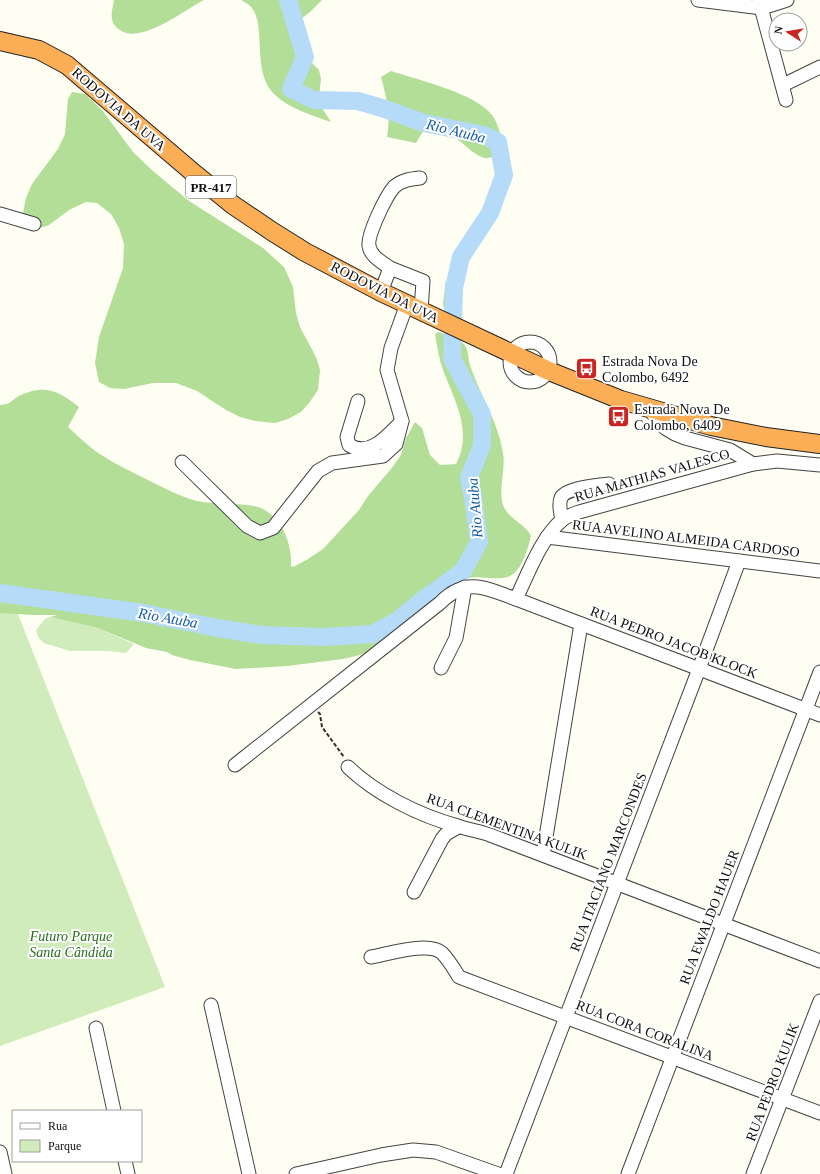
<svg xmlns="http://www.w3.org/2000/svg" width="820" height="1174" viewBox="0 0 820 1174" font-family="Georgia,serif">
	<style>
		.green { fill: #d0ecba }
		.forest { fill: #b2de98 }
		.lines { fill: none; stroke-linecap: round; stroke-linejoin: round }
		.river { stroke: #b5dbf9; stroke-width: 18 }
		.minor-casing { stroke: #434343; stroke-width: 15 }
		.highway-casing { stroke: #212121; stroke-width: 20 }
		.path { stroke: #323232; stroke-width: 2; stroke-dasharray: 4 2; stroke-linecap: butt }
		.minor { stroke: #fff; stroke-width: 13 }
		.highway { stroke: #fbae56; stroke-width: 18 }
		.labels { text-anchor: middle; stroke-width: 4; stroke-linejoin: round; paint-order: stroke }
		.shield { fill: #fff; stroke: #585858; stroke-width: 1 }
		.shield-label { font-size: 13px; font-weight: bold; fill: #101010 }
		.street-label { font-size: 14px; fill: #101010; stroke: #fff }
		.poi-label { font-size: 14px; fill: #101010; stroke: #fff; text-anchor: start }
		.park-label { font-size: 14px; font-style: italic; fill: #266d1c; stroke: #fff }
		.water-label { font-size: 15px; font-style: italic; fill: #115caa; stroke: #fff }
	</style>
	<rect width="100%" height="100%" fill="#fffef3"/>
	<!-- green -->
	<g class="green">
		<path d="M0 603 14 604 165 987 0 1046Z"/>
		<path d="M50 617 98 628 134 644 126 653 109 651H70L44 643 38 637 36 630 45 619Z"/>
	</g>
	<!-- forest -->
	<g class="forest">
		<path d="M114 0H204C184 10 141 45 120 30 108 22 112 12 114 0Z"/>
		<path d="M241 0H322L310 12 296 23 293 37 294 45 319 70 321 79 319 96 320 105 331 122C312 115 289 109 274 94 251 71 267 24 251 7 249 4 244 2 241 0Z"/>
		<path d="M391 71C418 80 475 93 492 115 496 119 501 135 502 141 502 145 498 151 497 155 493 156 488 159 485 158 467 155 444 114 423 132 420 135 418 140 416 143L387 137C391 113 387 100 381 77Z"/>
		<path d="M72 92 85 94 102 110 133 152 153 171 189 201 263 248 284 267 293 287 296 313 300 327 316 357 320 370 318 390 309 403 301 412 288 419 275 423 255 421 240 417 226 410 197 391 176 383H153L124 389 110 388 99 382 95 363 99 337 123 268 124 244 119 228 111 214 97 203 86 202 69 210 49 225 37 229 26 226 23 213 26 198 32 184 58 149 65 134 68 99Z"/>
		<path d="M446 278V297L451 307 446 316 443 304Z"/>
		<path d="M439 332C445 335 460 340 464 344 469 350 468 359 470 365 480 395 498 421 503 453 506 470 498 488 503 505 508 519 526 524 531 536 528 548 522 571 510 576 497 582 480 574 465 579 459 581 452 587 447 591 421 609 397 630 372 650L360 655 343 659 287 666 236 669 190 660 172 655 167 652 146 648 98 628 50 617 57 615H33L0 613V405C12 404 10 401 19 396 44 384 58 390 79 407L68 427C78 436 87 445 98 453 115 464 134 473 152 482 166 489 181 497 197 501 214 505 250 502 263 509 283 520 292 544 291 566L293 567 308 559 323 549 359 510 368 496 391 469 401 455 406 438 415 422 422 428 430 455 440 465 456 464C473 432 455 401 443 370 439 359 437 346 435 334Z"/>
	</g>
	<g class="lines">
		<!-- river -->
		<path class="river" d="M0 593 143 613 217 628 262 635 324 637 373 634 397 621 424 599 463 571 479 542 473 496 469 478 482 445V414L452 359 454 288 461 257 490 213 504 175 498 142 484 135 424 123 382 108 358 101 314 100 291 89 305 57 288 0"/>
		<defs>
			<g id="minor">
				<path d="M698 0 762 8 787 0"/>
				<path d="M759 0 786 100"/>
				<path d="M783 85 820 67"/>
				<path d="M0 214 34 224"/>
				<path d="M390 268C382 262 371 257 369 246 367 235 386 196 394 187 402 180 410 179 420 178"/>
				<path d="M381 292 390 268 423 281 421 311"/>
				<circle cx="530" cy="362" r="20"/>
				<path d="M358 401 347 437 349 445C370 458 388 435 402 421"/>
				<path d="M648 408 665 428 675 434 685 438 730 450 753 464"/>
				<path d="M182 462 247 526 260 533 273 528 318 471 332 463 383 456 396 444 402 421 387 370 391 348 407 304"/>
				<path d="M562 520C561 513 558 505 561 498 565 488 599 485 609 484"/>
				<path d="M547 537 820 571"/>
				<path d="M516 599C528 574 541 538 562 520 567 516 573 514 579 512L753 464 777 461 820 465"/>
				<path d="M441 668 456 638 465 587"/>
				<path d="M235 765 440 603C445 598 451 593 458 590 477 581 498 593 516 599L820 715"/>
				<path d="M348 767C376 794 420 816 458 826 468 830 480 831 490 835L820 961"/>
				<path d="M543 855 581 624"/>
				<path d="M414 892 442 839 446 834 458 827"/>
				<path d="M371 957C388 954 429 941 442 953 449 960 454 969 459 977L820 1113"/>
				<path d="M211 1005 249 1174"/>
				<path d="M96 1028 114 1111"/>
				<path d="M0 1152 5 1174"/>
				<path d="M125 1161 128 1174"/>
				<path d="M296 1174 381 1155 413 1150 436 1152 498 1174"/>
				<path d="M506 1174 699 669 739 561"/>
				<path d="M628 1174 820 672"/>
				<path d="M753 1174 820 1001"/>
			</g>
			<path id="highway" d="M0 41 39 50 67 65 196 175 233 205 273 232 305 252 381 292 549 371 621 400 711 426 766 437 820 444"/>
		</defs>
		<!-- minor casing -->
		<use href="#minor" class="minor-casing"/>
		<!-- highway casing -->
		<use href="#highway" class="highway-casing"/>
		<!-- path -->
		<path class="path" d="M318 712 320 714 322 727 344 757"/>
		<!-- minor -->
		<use href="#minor" class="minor"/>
		<!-- highway -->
		<use href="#highway" class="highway"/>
	</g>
	<!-- icons -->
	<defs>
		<symbol id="bus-square" viewBox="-11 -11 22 22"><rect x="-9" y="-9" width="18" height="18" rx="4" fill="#c92520" stroke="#fff"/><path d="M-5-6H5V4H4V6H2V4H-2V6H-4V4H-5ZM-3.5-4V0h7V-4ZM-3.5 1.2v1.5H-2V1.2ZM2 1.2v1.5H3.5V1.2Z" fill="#fff"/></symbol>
	</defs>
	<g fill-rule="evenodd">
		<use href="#bus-square" x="574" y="356" width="25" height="25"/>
		<use href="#bus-square" x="606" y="404" width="25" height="25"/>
	</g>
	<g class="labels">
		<!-- shield labels -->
		<rect class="shield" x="186" y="176" width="50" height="22" rx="3"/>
		<g class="shield-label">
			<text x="211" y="192">PR-417</text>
		</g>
		<!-- street labels -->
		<g class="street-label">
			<text transform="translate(119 109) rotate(41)" y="5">RODOVIA DA UVA</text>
			<text transform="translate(385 292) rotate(27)" y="5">RODOVIA DA UVA</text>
			<text transform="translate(652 475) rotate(-16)" y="5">RUA MATHIAS VALESCO</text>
			<text transform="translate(686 538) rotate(7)" y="5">RUA AVELINO ALMEIDA CARDOSO</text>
			<text transform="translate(674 642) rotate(21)" y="5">RUA PEDRO JACOB KLOCK</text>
			<text transform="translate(507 826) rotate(20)" y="5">RUA CLEMENTINA KULIK</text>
			<text transform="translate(608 862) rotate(-69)" y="5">RUA ITACIANO MARCONDES</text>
			<text transform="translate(709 917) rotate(-69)" y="5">RUA EWALDO HAUER</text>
			<text transform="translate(645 1030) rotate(21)" y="5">RUA CORA CORALINA</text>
			<text transform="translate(772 1082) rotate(-69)" y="5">RUA PEDRO KULIK</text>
		</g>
		<!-- poi labels -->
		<g class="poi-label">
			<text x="602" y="366">Estrada Nova De<tspan x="602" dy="16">Colombo, 6492</tspan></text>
			<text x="634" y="414">Estrada Nova De<tspan x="634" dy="16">Colombo, 6409</tspan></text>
		</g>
		<!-- park labels -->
		<g class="park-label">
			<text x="71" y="941">Futuro Parque<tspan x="71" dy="16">Santa Cândida</tspan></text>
		</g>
		<!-- water labels -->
		<g class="water-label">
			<text transform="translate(456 131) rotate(14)" y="5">Rio Atuba</text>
			<text transform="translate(475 508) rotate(-95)" y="5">Rio Atuba</text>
			<text transform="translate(168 618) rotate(10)" y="5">Rio Atuba</text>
		</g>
	</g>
	<!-- legend -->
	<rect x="12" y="1110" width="130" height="52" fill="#ffffff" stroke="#9f9f9f"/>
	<rect x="20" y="1123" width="20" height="6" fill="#ffffff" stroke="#9f9f9f"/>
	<text x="48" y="1130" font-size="12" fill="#101010">Rua</text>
	<rect x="20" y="1140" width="20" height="12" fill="#d0ecba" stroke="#9f9f9f"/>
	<text x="48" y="1150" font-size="12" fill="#101010">Parque</text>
	<!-- north arrow -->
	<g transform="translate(788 32) rotate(282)"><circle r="19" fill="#ffffff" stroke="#9f9f9f"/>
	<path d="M0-3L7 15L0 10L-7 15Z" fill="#c92520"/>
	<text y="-6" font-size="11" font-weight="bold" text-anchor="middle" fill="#101010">N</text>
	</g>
</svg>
